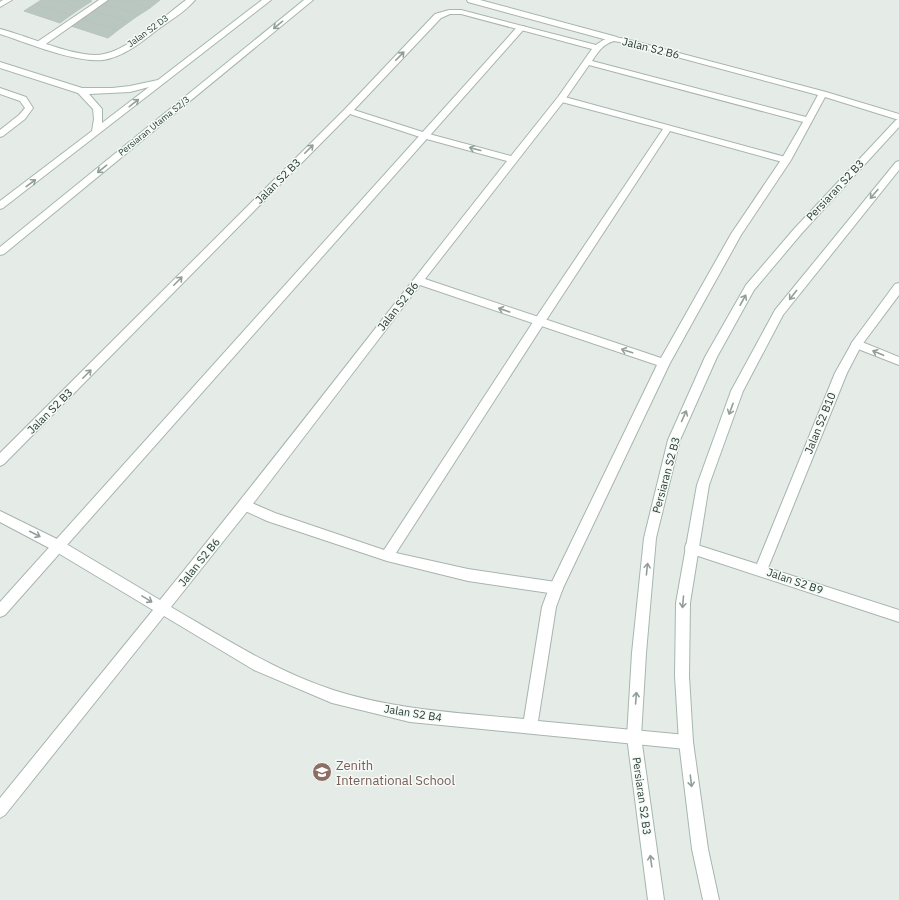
<svg xmlns="http://www.w3.org/2000/svg" width="899" height="900" viewBox="0 0 899 900" font-family="'IBM Plex Sans',sans-serif">
	<style>
		.building { fill: #bac7c1; stroke: #b8c5be }
		.lines { fill: none; stroke-linecap: round; stroke-linejoin: round }
		.lane-casing { stroke: #a8b4ae; stroke-width: 2 }
		.street-casing { stroke: #a8b4ae; stroke-width: 2 }
		.secondary-casing { stroke: #a5b7ae; stroke-width: 2 }
		.lane { fill: #fff; fill-rule: evenodd }
		.street { fill: #fff; fill-rule: evenodd }
		.secondary { fill: #fff; fill-rule: evenodd }
		.oneway { stroke: #929e99 }
		.labels { text-anchor: middle; stroke-width: 3; stroke-linejoin: round; paint-order: stroke }
		.far-street-label { font-size: 9px; fill: #263c33; stroke: #f5f9f7 }
		.street-label { font-size: 11px; fill: #263c33; stroke: #f5f9f7 }
		.near-education-label { font-size: 13px; fill: #785e54; stroke: #f5f9f7; text-anchor: start }
	</style>
	<rect width="100%" height="100%" fill="#e5ece8"/>
	<!-- building -->
	<g class="building">
		<path d="M41 0H56L81 8 71 15 35 4Z"/>
		<path d="M56 0H90L92 1 81 8Z"/>
		<path d="M109 0H124L150 8 139 15 103 4Z"/>
		<path d="M124 0H160L150 8Z"/>
		<path d="M35 4 71 15 60 23 24 11Z"/>
		<path d="M103 4 139 15 129 22 92 11Z"/>
		<path d="M92 11 129 22 118 30 82 19Z"/>
		<path d="M82 19 118 30 108 38 71 26Z"/>
	</g>
	<g class="lines">
		<defs>
			<g id="lane">
				<path d="M99 0H108L43 46H37L36 44 37 42Z"/>
				<path d="M467 0H480L617 37 618 39 617 41H611L468 2Z"/>
				<path d="M518 26H524L525 28 5 615 0 617V602Z"/>
				<path d="M561 96 789 158 791 160 786 163 670 131 543 325 396 553 468 569 556 582 561 584 563 588 561 592 556 594 468 581 387 561 267 521 241 509 239 505 241 501 245 500 275 513 384 550 535 319 663 129 558 101 557 99Z"/>
				<path d="M857 340 899 357V365L853 347 851 344 853 341Z"/>
			</g>
			<g id="street">
				<path d="M3 0H12L0 7V2Z"/>
				<path d="M186 0H195C185 12 169 21 157 30 142 42 123 57 103 60 75 63 28 43 0 34V29C26 35 79 60 104 54 130 49 164 16 186 0Z"/>
				<path d="M449 10H461L596 45C606 37 613 36 626 39L826 92 899 114V120L825 97 791 160 741 235 670 363 563 588 556 607 538 721 686 735 691 737 693 742 691 747 686 749 410 722 332 703 254 670 164 616 5 815 0 818V798L153 610 53 550 0 522V511L63 542 160 600C278 455 391 307 507 161L423 138 350 114 4 464 0 466V453L345 109 435 14ZM450 14H461L592 49 558 97 511 156 429 134 354 110 441 18ZM614 41 625 43 818 95 806 117 592 61C598 52 603 44 614 41ZM589 65 803 122 781 160 731 234 661 358 425 279 564 101ZM420 285 657 365 549 588 542 607 524 719C460 713 395 710 333 690 275 671 224 638 171 607L249 509Z"/>
				<path d="M0 88 26 97 33 108 25 119 3 136 0 137V130L19 115 25 108 20 101 0 94Z"/>
				<path d="M899 283V295L861 346 847 373 768 568 899 610V622L686 552 685 548 686 544 691 543 757 564 835 373 853 341 895 284Z"/>
			</g>
			<g id="secondary">
				<path d="M262 0H271L3 208 0 209V201L92 131 94 119 93 109 78 93 0 68V62L82 88H112L130 86 158 80ZM149 87 102 123V109L89 94 130 92Z"/>
				<path d="M304 0H313L4 254 0 255V247Z"/>
				<path d="M899 119V127L802 233 754 290 717 357 680 440 656 538 646 653 641 737 664 900H648L627 737 632 653 644 538 668 440 705 357 746 285 794 229 896 120Z"/>
				<path d="M899 161V170L783 315 743 391 709 485 690 603 689 676 693 742 708 849 719 900H703L692 849 679 742 675 676 676 603 697 485 731 391 775 310 896 162Z"/>
			</g>
		</defs>
		<!-- lane casing -->
		<use href="#lane" class="lane-casing"/>
		<!-- street casing -->
		<use href="#street" class="street-casing"/>
		<!-- secondary casing -->
		<use href="#secondary" class="secondary-casing"/>
		<!-- lane -->
		<use href="#lane" class="lane"/>
		<!-- street -->
		<use href="#street" class="street"/>
		<!-- secondary -->
		<use href="#secondary" class="secondary"/>
	</g>
	<!-- one-way arrows -->
	<defs><path id="oneway-shaft" d="M-6 0H5M1.5-3L5.5 0L1.5 3" fill="none" stroke-width="1.6" stroke-linecap="round" stroke-linejoin="round"/></defs>
	<g class="oneway">
		<use href="#oneway-shaft" transform="translate(278 25) rotate(141)"/>
		<use href="#oneway-shaft" transform="translate(400 56) rotate(-46)"/>
		<use href="#oneway-shaft" transform="translate(134 103) rotate(-38)"/>
		<use href="#oneway-shaft" transform="translate(309 149) rotate(-45)"/>
		<use href="#oneway-shaft" transform="translate(475 149) rotate(-165)"/>
		<use href="#oneway-shaft" transform="translate(102 169) rotate(141)"/>
		<use href="#oneway-shaft" transform="translate(31 183) rotate(-37)"/>
		<use href="#oneway-shaft" transform="translate(874 194) rotate(130)"/>
		<use href="#oneway-shaft" transform="translate(178 281) rotate(-45)"/>
		<use href="#oneway-shaft" transform="translate(793 295) rotate(128)"/>
		<use href="#oneway-shaft" transform="translate(743 300) rotate(-61)"/>
		<use href="#oneway-shaft" transform="translate(504 310) rotate(-161)"/>
		<use href="#oneway-shaft" transform="translate(627 351) rotate(-162)"/>
		<use href="#oneway-shaft" transform="translate(878 353) rotate(-157)"/>
		<use href="#oneway-shaft" transform="translate(87 374) rotate(-45)"/>
		<use href="#oneway-shaft" transform="translate(731 409) rotate(110)"/>
		<use href="#oneway-shaft" transform="translate(684 416) rotate(-66)"/>
		<use href="#oneway-shaft" transform="translate(35 534) rotate(27)"/>
		<use href="#oneway-shaft" transform="translate(647 569) rotate(-84)"/>
		<use href="#oneway-shaft" transform="translate(147 599) rotate(31)"/>
		<use href="#oneway-shaft" transform="translate(683 602) rotate(95)"/>
		<use href="#oneway-shaft" transform="translate(636 698) rotate(-86)"/>
		<use href="#oneway-shaft" transform="translate(691 781) rotate(83)"/>
		<use href="#oneway-shaft" transform="translate(651 861) rotate(-98)"/>
	</g>
	<!-- icons -->
	<defs>
		<symbol id="school-disc" viewBox="-11 -11 22 22"><circle r="9.5" fill="#8d6e63" stroke="#f5f9f7"/><path d="M0-5L7-2L0 1L-7-2ZM-4 1L0 2.5L4 1V4Q0 6-4 4Z" fill="#fff"/></symbol>
	</defs>
	<g fill-rule="evenodd">
		<use href="#school-disc" x="311" y="761" width="22" height="22"/>
	</g>
	<g class="labels">
		<!-- far-street labels -->
		<g class="far-street-label">
			<text transform="translate(148 31) rotate(-36)" y="3">Jalan S2 D3</text>
			<text transform="translate(154 126) rotate(-39)" y="3">Persiaran Utama S2/3</text>
		</g>
		<!-- street labels -->
		<g class="street-label">
			<text transform="translate(651 48) rotate(14)" y="4">Jalan S2 B6</text>
			<text transform="translate(278 181) rotate(-45)" y="4">Jalan S2 B3</text>
			<text transform="translate(835 190) rotate(-47)" y="4">Persiaran S2 B3</text>
			<text transform="translate(398 306) rotate(-52)" y="4">Jalan S2 B6</text>
			<text transform="translate(50 411) rotate(-45)" y="4">Jalan S2 B3</text>
			<text transform="translate(820 423) rotate(-68)" y="4">Jalan S2 B10</text>
			<text transform="translate(666 475) rotate(-75)" y="4">Persiaran S2 B3</text>
			<text transform="translate(199 562) rotate(-51)" y="4">Jalan S2 B6</text>
			<text transform="translate(795 581) rotate(19)" y="4">Jalan S2 B9</text>
			<text transform="translate(413 713) rotate(9)" y="4">Jalan S2 B4</text>
			<text transform="translate(642 796) rotate(82)" y="4">Persiaran S2 B3</text>
		</g>
		<!-- near-education labels -->
		<g class="near-education-label">
			<text x="336" y="770">Zenith<tspan x="336" dy="15">International School</tspan></text>
		</g>
	</g>
</svg>
